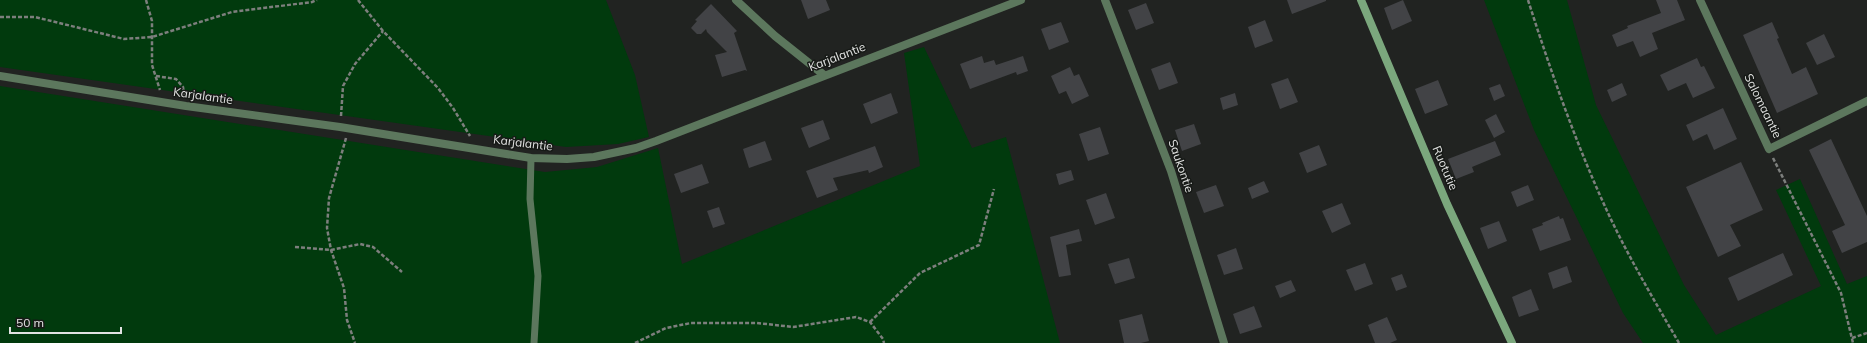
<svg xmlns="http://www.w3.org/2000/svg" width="1867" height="343" viewBox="0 0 1867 343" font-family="Mulish,sans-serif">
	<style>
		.green { fill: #013a0d }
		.building { fill: #424346 }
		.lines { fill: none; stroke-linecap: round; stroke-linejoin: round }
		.path { stroke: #7d7f7d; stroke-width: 2.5; stroke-dasharray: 4 2; stroke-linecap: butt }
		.lane { stroke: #5c775d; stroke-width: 7 }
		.street { stroke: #5c775d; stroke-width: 8 }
		.secondary { stroke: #7ba77d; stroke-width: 8 }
		.labels { text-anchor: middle; stroke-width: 3; stroke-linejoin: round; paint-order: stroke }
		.street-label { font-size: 12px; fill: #e2e3e2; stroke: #171a17 }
	</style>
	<rect width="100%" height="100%" fill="#212321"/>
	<!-- green -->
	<g class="green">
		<path d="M0 0H606L635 75 649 137 618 144 566 147 0 67Z"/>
		<path d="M1484 0H1567L1596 105 1684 285 1716 335 1821 286 1776 190 1800 179 1847 284 1867 276V343H1643L1623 313 1534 130Z"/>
		<path d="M924 47 972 148 1006 137 1060 343H0V86L545 172 597 167 658 148 682 264 920 166 904 53Z"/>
	</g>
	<!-- building -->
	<g class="building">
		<path d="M801 0H826L830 10 808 19Z"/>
		<path d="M1287 0H1326V1L1292 14Z"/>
		<path d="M1403 0 1412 21 1392 30 1384 8Z"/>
		<path d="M1656 0H1677L1685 20 1652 33 1658 49 1640 57 1633 41 1617 47 1612 35 1628 28 1627 26 1661 13Z"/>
		<path d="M1146 3 1154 23 1136 30 1128 10Z"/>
		<path d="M711 4 737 31 734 33 747 71 745 70 722 77 715 55 727 52 707 32 706 29 701 34H697L691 28 697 21 695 20Z"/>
		<path d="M1265 20 1273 41 1255 48 1248 27Z"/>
		<path d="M1061 22 1069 42 1049 50 1041 29Z"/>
		<path d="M1772 22 1779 38 1777 39 1792 74 1806 67 1818 94 1777 113 1743 35Z"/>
		<path d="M1824 34 1835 57 1817 65 1806 43Z"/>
		<path d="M982 56 984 63 994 60 996 65 1023 56 1028 71 1017 75 1016 72 970 89 960 64Z"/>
		<path d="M1697 58 1701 67 1704 66 1715 88 1693 98 1686 83 1668 91 1660 75Z"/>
		<path d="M1170 62 1178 83 1159 90 1151 69Z"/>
		<path d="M1070 67 1074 76 1079 74 1089 96 1072 104 1066 91 1059 94 1051 76Z"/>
		<path d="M1288 78 1298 102 1280 109 1271 84Z"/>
		<path d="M1438 80 1448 105 1425 114 1415 89Z"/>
		<path d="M1622 83 1627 95 1612 102 1607 90Z"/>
		<path d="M1500 84 1505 96 1494 101 1489 88Z"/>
		<path d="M891 93 898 113 871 124 863 104Z"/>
		<path d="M1235 93 1238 105 1223 110 1220 98Z"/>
		<path d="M1723 108 1737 139 1714 150 1707 134 1693 141 1686 125Z"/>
		<path d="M1496 114 1505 132 1494 138 1485 120Z"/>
		<path d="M823 120 830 139 809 148 801 128Z"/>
		<path d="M1194 124 1201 144 1182 151 1175 130Z"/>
		<path d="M1100 127 1109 154 1088 161 1079 134Z"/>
		<path d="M1831 139 1867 216V242L1842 253 1832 231 1845 225 1809 150Z"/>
		<path d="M765 141 772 160 749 168 743 149Z"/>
		<path d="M1495 141 1501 155 1472 167 1474 172 1456 179 1448 159Z"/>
		<path d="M1319 145 1327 165 1307 173 1299 153Z"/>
		<path d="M875 146 883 167 869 173 868 170 833 178 838 190 817 198 806 171Z"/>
		<path d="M1741 162 1763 210 1730 225 1741 246 1718 257 1686 187Z"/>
		<path d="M702 164 709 183 681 193 674 174Z"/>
		<path d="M1071 170 1074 180 1059 185 1056 174Z"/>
		<path d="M1264 181 1269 192 1252 199 1248 188Z"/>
		<path d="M1216 185 1224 206 1204 213 1196 192Z"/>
		<path d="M1528 185 1534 200 1517 207 1511 192Z"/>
		<path d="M1106 193 1115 218 1095 225 1086 200Z"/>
		<path d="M1342 203 1351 224 1332 233 1322 211Z"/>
		<path d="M719 207 725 224 713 228 707 211Z"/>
		<path d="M1559 216 1560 219 1563 218 1571 240 1540 251 1532 229 1543 225 1542 223Z"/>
		<path d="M1499 221 1507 241 1488 249 1480 228Z"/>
		<path d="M1079 229 1082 241 1066 245 1071 275 1059 277 1050 237Z"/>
		<path d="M1236 248 1243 269 1224 275 1217 255Z"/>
		<path d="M1783 253 1793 275 1738 301 1728 278Z"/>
		<path d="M1129 258 1135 278 1115 284 1108 264Z"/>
		<path d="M1365 263 1373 284 1355 291 1346 270Z"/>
		<path d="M1567 266 1572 282 1553 289 1548 273Z"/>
		<path d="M1402 274 1407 287 1396 291 1391 278Z"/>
		<path d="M1291 280 1296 291 1280 298 1275 286Z"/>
		<path d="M1531 289 1539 310 1519 317 1512 297Z"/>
		<path d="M1254 306 1262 327 1240 334 1233 314Z"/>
		<path d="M1142 314 1149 341 1141 343H1124L1119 320Z"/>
		<path d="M1387 317 1397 340 1390 343H1375L1368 325Z"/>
	</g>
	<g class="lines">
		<!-- path -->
		<g class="path">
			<path d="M146 0 152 21V65L160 90"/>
			<path d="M358 0 383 31 438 88 453 108 470 136"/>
			<path d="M1528 0C1551 72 1576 144 1608 213 1629 258 1654 300 1679 343"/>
			<path d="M0 17H35L124 39 152 37 232 12 312 2 317 0"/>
			<path d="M156 76 176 79 183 87 184 95"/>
			<path d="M341 116 343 86 355 64 383 31"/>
			<path d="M346 138 329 198 327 228 331 250 344 288 347 320 355 343"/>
			<path d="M1773 158 1841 293 1853 343"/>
			<path d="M295 247 331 250 360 244 373 247 402 272"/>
			<path d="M870 322 920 273 979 245 994 189"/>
			<path d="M1852 338 1867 333"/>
			<path d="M635 343 666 328 691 323H757L793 327 856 317 870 322 883 339 884 343"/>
		</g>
		<!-- lane -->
		<path class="lane" d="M531 158 530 199 538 276 534 343"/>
		<!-- street -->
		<g class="street">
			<path d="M736 0 775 36 824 75"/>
			<path d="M1105 0 1171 171 1224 343"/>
			<path d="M1700 0 1769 149 1867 101"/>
			<path d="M0 76 186 106 340 127 531 158 567 159 594 157 636 148 656 141 1021 0"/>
		</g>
		<!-- secondary -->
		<path class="secondary" d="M1361 0 1447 204 1512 343"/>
	</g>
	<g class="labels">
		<!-- street labels -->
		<g class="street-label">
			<text transform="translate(837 57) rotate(-21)" y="4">Karjalantie</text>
			<text transform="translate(203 96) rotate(8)" y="4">Karjalantie</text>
			<text transform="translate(1763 106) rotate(64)" y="4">Salomaantie</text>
			<text transform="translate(523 143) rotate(7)" y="4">Karjalantie</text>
			<text transform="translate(1181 166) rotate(71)" y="4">Saukontie</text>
			<text transform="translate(1445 168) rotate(67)" y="4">Ruotutie</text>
		</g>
	</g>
	<!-- scale -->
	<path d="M10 327v6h111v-6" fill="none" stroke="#e2e3e2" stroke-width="2"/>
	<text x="16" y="327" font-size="12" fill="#e2e3e2" stroke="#171a17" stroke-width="3" paint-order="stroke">50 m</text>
</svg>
